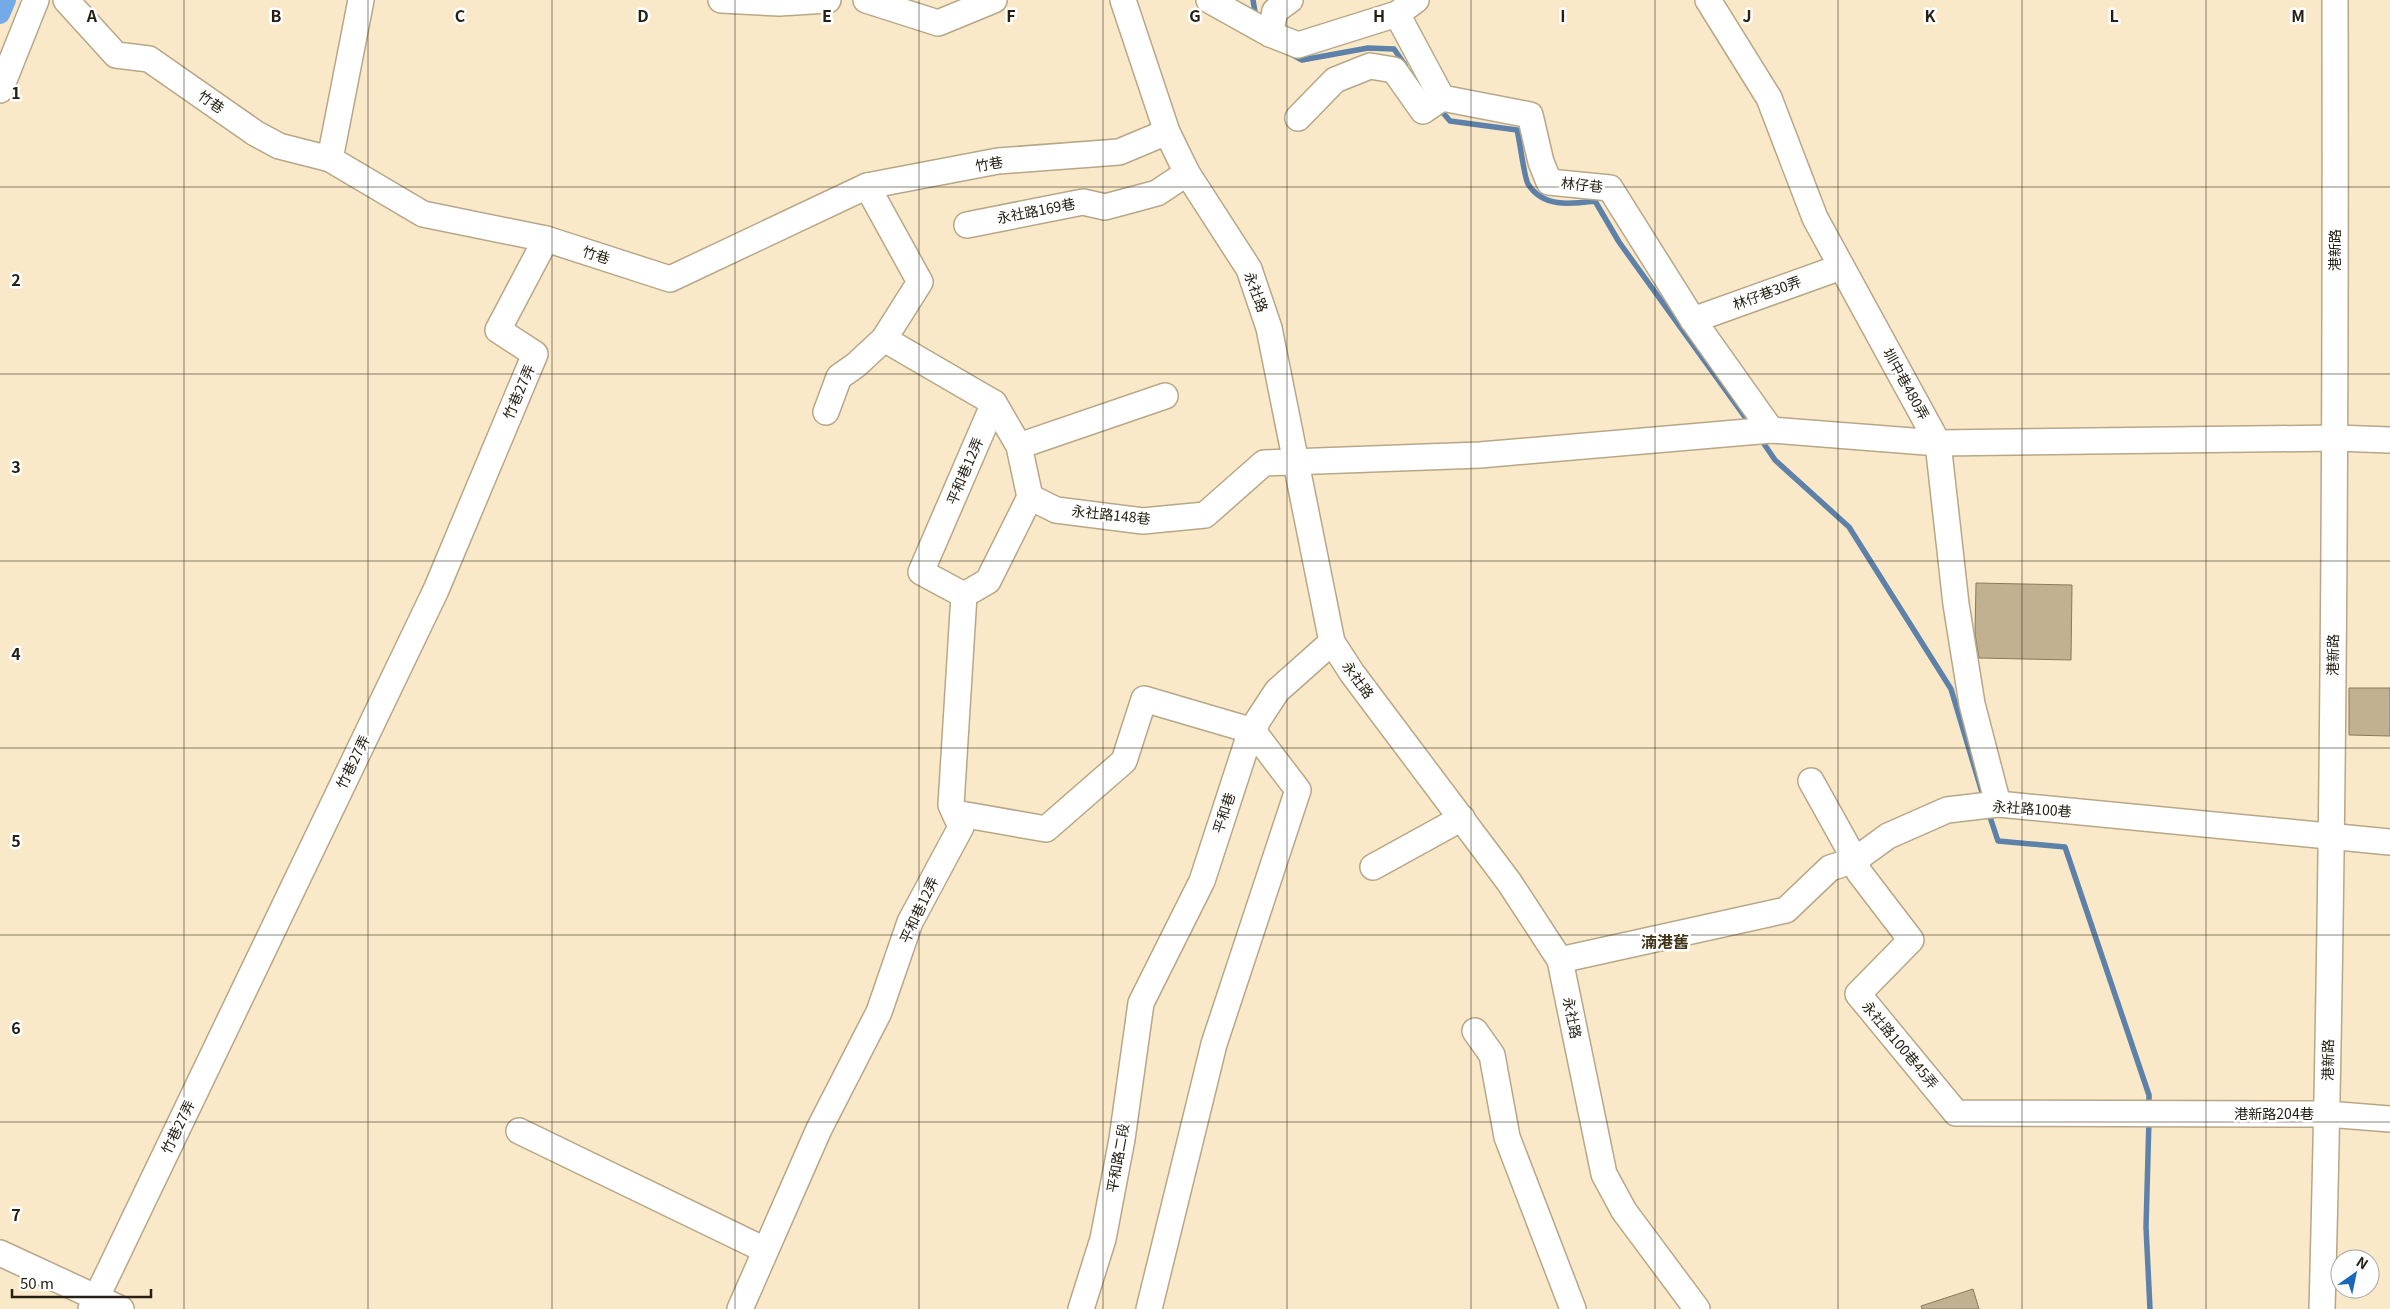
<svg xmlns="http://www.w3.org/2000/svg" width="2390" height="1309" viewBox="0 0 2390 1309" font-family="Georgia,'Noto Sans TC',serif">
	<style>
		.lines { fill: none; stroke-linecap: round; stroke-linejoin: round }
		.stream { stroke: #5d81a8; stroke-width: 5.5 }
		.canal { stroke: #75aae8; stroke-width: 20 }
		.building { fill: #c1b191; stroke: #8a7a5c }
		.minor-casing { stroke: #b7a788; stroke-width: 28 }
		.minor { stroke: #fff; stroke-width: 25 }
		.grid { fill: none; stroke: #262014; stroke-width: 1; stroke-opacity: 0.55 }
		.labels { text-anchor: middle; stroke-width: 5; stroke-linejoin: round; paint-order: stroke }
		.street-label { font-size: 14px; fill: #262014; stroke: #fff }
		.quarter-label { font-size: 16px; font-weight: bold; fill: #413317; stroke: #fff }
		.grid-label { font-size: 16px; text-anchor: middle; font-weight: bold; fill: #262014; stroke: #fff; stroke-width: 5; stroke-linejoin: round; paint-order: stroke }
	</style>
	<rect width="100%" height="100%" fill="#fae9c8"/>
	<g class="lines">
		<!-- stream -->
		<g class="stream">
			<path d="M1253 0 1256 18"/>
			<path d="M1291 54 1302 60 1368 48 1394 49 1405 65"/>
			<path d="M1439 108 1450 121 1517 130C1520 141 1524 177 1528 184 1543 208 1571 204 1595 201L1619 242 1750 424"/>
			<path d="M1760 438 1775 460 1849 527 1951 689 1984 799"/>
			<path d="M1988 811 1998 841 2065 847 2149 1095V1107"/>
			<path d="M2149 1119 2146 1227 2150 1309"/>
		</g>
		<!-- canal -->
		<path class="canal" d="M0 14 6 0"/>
	</g>
	<!-- building -->
	<g class="building">
		<path d="M1976 583 2072 585 2071 660 1979 658 1975 634Z"/>
		<path d="M2349 688H2390V736L2349 735Z"/>
		<path d="M1973 1289 1979 1309H1922L1921 1306Z"/>
	</g>
	<g class="lines">
		<defs>
			<g id="minor">
				<path d="M66 0 116 55 149 59 255 133 279 146 330 159 423 214 546 239 670 279 867 186 998 161 1119 152 1167 132"/>
				<path d="M721 0 779 3 828 0"/>
				<path d="M866 0 938 23 994 0"/>
				<path d="M1123 0 1167 132 1187 173 1249 269 1269 328 1332 642 1352 673 1509 882 1560 960 1604 1174 1624 1211 1697 1309"/>
				<path d="M1209 0 1270 34 1298 45 1397 14 1442 98 1530 115 1541 162 1549 182 1610 188 1693 320 1771 430"/>
				<path d="M1708 0 1769 98 1815 218 1938 443 1956 604 1972 704 1998 804"/>
				<path d="M1397 14 1416 0"/>
				<path d="M1270 34 1275 11 1290 0"/>
				<path d="M0 90 36 0"/>
				<path d="M1298 118 1335 80 1370 66 1394 70 1423 111 1442 98"/>
				<path d="M330 159 361 0"/>
				<path d="M967 225 1083 202 1105 207 1157 193 1187 173"/>
				<path d="M1693 320 1841 267"/>
				<path d="M994 403 1019 446 1030 497"/>
				<path d="M826 412 839 377 856 365 884 339"/>
				<path d="M1019 446 1165 396"/>
				<path d="M964 595 988 581 1030 497 1056 510 1143 521 1205 515 1264 463 1480 455 1771 430 1938 443 2336 438 2390 440"/>
				<path d="M1811 781 1855 860 1859 872 1911 940 1858 994 1956 1113 2327 1114 2390 1119"/>
				<path d="M955 813 1046 829 1124 761 1144 699 1253 731 1298 790 1214 1044 1149 1309"/>
				<path d="M1373 867 1462 818"/>
				<path d="M1560 960 1786 910 1830 868 1855 860 1888 836 1947 810 1998 804 2390 842"/>
				<path d="M1475 1031 1492 1055 1507 1137 1573 1309"/>
				<path d="M519 1131 765 1250"/>
				<path d="M0 1253 121 1309"/>
				<path d="M91 1309 436 590 535 354 498 330 546 239"/>
				<path d="M740 1309 819 1129 879 1012 910 922 961 827 951 805 964 595 921 572 994 403 884 339 920 282 867 186"/>
				<path d="M1081 1309 1103 1239 1122 1139 1141 1003 1202 881 1247 743 1258 720 1277 691 1332 642"/>
				<path d="M2322 1309C2334 873 2336 436 2335 0"/>
			</g>
		</defs>
		<!-- minor casing -->
		<use href="#minor" class="minor-casing"/>
		<!-- minor -->
		<use href="#minor" class="minor"/>
	</g>
	<!-- grid -->
	<path class="grid" d="M184 0V1309M368 0V1309M552 0V1309M735 0V1309M919 0V1309M1103 0V1309M1287 0V1309M1471 0V1309M1655 0V1309M1838 0V1309M2022 0V1309M2206 0V1309M0 187H2390M0 374H2390M0 561H2390M0 748H2390M0 935H2390M0 1122H2390"/>
	<g class="labels">
		<!-- street labels -->
		<g class="street-label">
			<text transform="translate(211 102) rotate(35)" y="5">竹巷</text>
			<text transform="translate(989 164) rotate(-9)" y="5">竹巷</text>
			<text transform="translate(1582 185) rotate(6)" y="5">林仔巷</text>
			<text transform="translate(1036 211) rotate(-11)" y="5">永社路169巷</text>
			<text transform="translate(2335 250) rotate(-90)" y="5">港新路</text>
			<text transform="translate(596 255) rotate(18)" y="5">竹巷</text>
			<text transform="translate(1256 292) rotate(70)" y="5">永社路</text>
			<text transform="translate(1767 293) rotate(-20)" y="5">林仔巷30弄</text>
			<text transform="translate(1906 384) rotate(61)" y="5">圳中巷480弄</text>
			<text transform="translate(519 392) rotate(-67)" y="5">竹巷27弄</text>
			<text transform="translate(965 471) rotate(-67)" y="5">平和巷12弄</text>
			<text transform="translate(1111 515) rotate(6)" y="5">永社路148巷</text>
			<text transform="translate(2333 655) rotate(-89)" y="5">港新路</text>
			<text transform="translate(1358 680) rotate(54)" y="5">永社路</text>
			<text transform="translate(353 762) rotate(-64)" y="5">竹巷27弄</text>
			<text transform="translate(2032 809) rotate(4)" y="5">永社路100巷</text>
			<text transform="translate(1224 813) rotate(-72)" y="5">平和巷</text>
			<text transform="translate(919 910) rotate(-65)" y="5">平和巷12弄</text>
			<text transform="translate(1572 1018) rotate(79)" y="5">永社路</text>
			<text transform="translate(1900 1045) rotate(50)" y="5">永社路100巷45弄</text>
			<text transform="translate(2328 1060) rotate(-89)" y="5">港新路</text>
			<text x="2274" y="1119">港新路204巷</text>
			<text transform="translate(178 1127) rotate(-64)" y="5">竹巷27弄</text>
			<text transform="translate(1118 1158) rotate(-80)" y="5">平和路二段</text>
		</g>
		<!-- quarter labels -->
		<g class="quarter-label">
			<text x="1665" y="948">湳港舊</text>
		</g>
	</g>
	<g class="grid-label">
		<text x="92" y="22">A</text>
		<text x="276" y="22">B</text>
		<text x="460" y="22">C</text>
		<text x="643" y="22">D</text>
		<text x="827" y="22">E</text>
		<text x="1011" y="22">F</text>
		<text x="1195" y="22">G</text>
		<text x="1379" y="22">H</text>
		<text x="1563" y="22">I</text>
		<text x="1747" y="22">J</text>
		<text x="1930" y="22">K</text>
		<text x="2114" y="22">L</text>
		<text x="2298" y="22">M</text>
		<text x="16" y="99">1</text>
		<text x="16" y="286">2</text>
		<text x="16" y="473">3</text>
		<text x="16" y="660">4</text>
		<text x="16" y="847">5</text>
		<text x="16" y="1034">6</text>
		<text x="16" y="1221">7</text>
	</g>
	<!-- north arrow -->
	<g transform="translate(2355 1274) rotate(33)"><circle r="24" fill="#ffffff" stroke="#a8a6a1"/>
	<path d="M0-4L9 19L0 12L-9 19Z" fill="#1a69b8"/>
	<text y="-8" font-size="14" font-weight="bold" text-anchor="middle" fill="#262014">N</text>
	</g>
	<!-- scale -->
	<path d="M12 1289v8h139v-8" fill="none" stroke="#262014" stroke-width="2.5"/>
	<text x="20" y="1289" font-size="15" fill="#262014" stroke="#ffffff" stroke-width="4" paint-order="stroke">50 m</text>
</svg>
